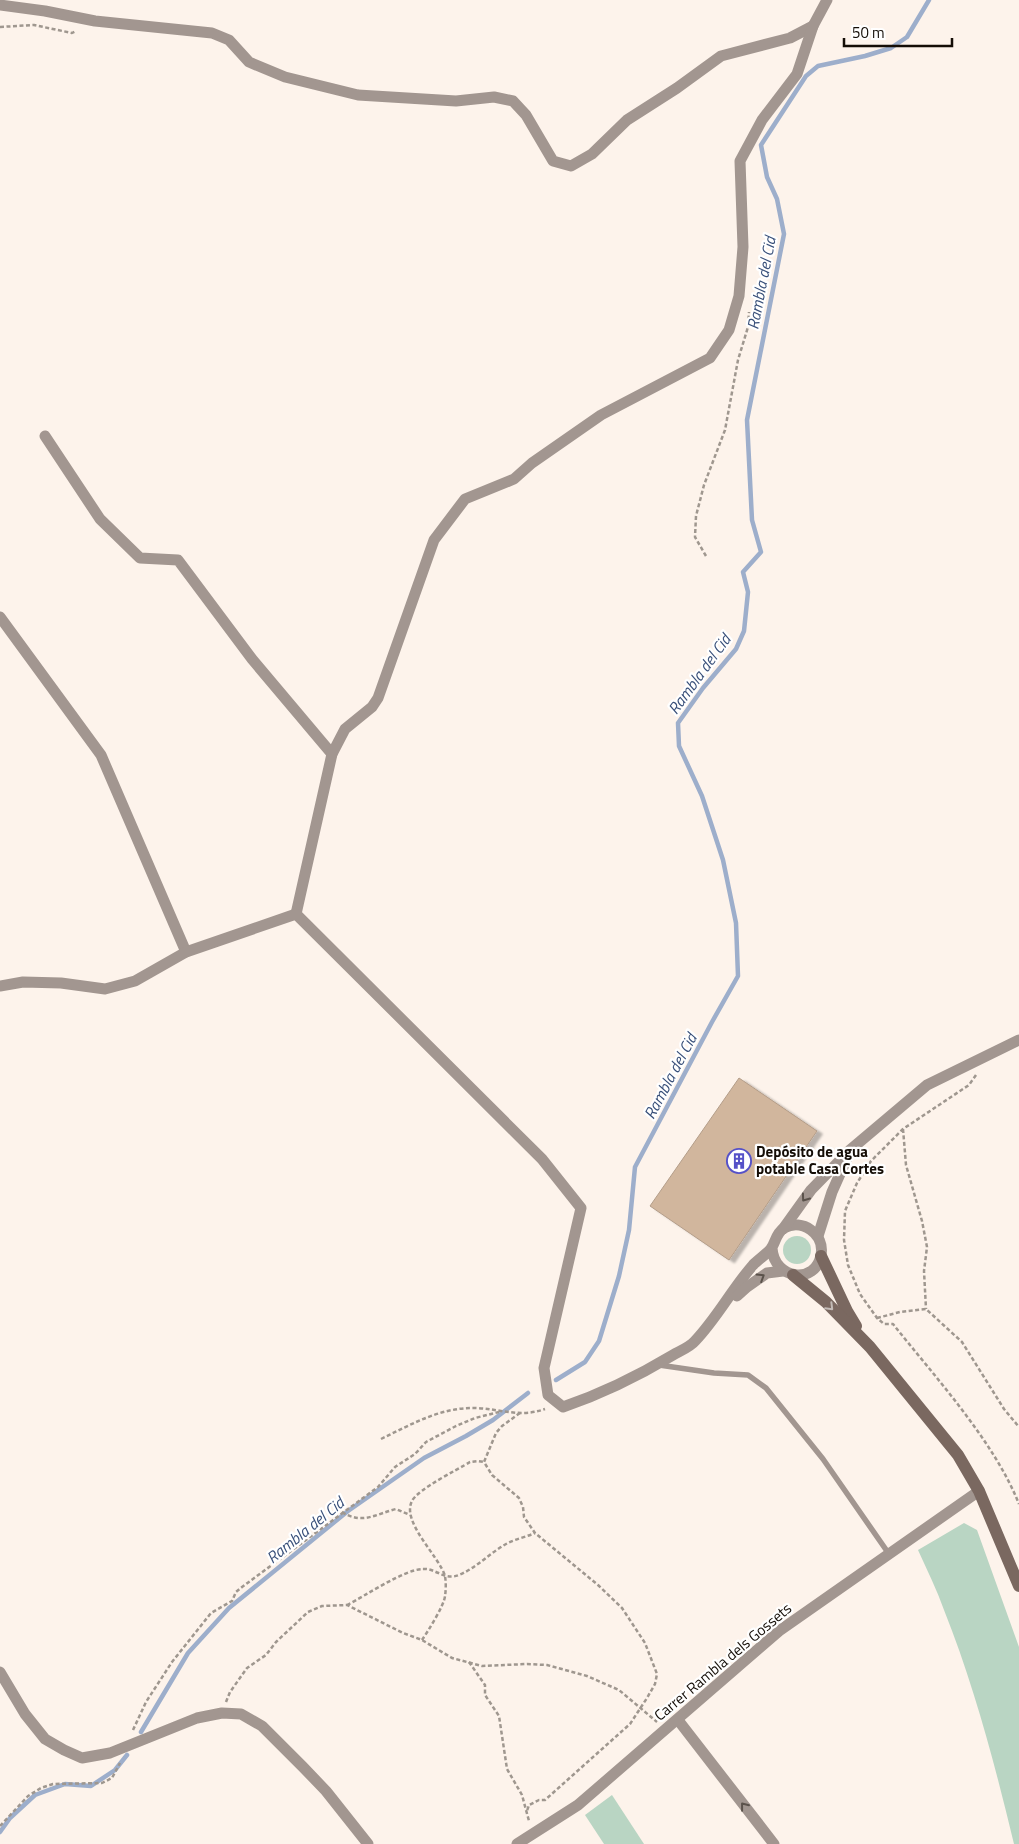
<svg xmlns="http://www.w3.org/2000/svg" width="1019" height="1844" viewBox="0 0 1019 1844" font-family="'Titillium Web',sans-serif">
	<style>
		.green { fill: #b9d5c3 }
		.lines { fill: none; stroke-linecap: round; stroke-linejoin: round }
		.stream { stroke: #9daecb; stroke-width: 4.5 }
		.building { fill: #d1b69d; stroke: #b39d89; filter: url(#shadow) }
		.path { stroke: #9f978f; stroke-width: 2.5; stroke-dasharray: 4 2.5; stroke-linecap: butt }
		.lane { stroke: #a29690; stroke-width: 5.5 }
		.street { stroke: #a29690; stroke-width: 11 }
		.secondary { stroke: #7a6860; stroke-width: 12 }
		.oneway { stroke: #5b524b }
		.oneway2 { stroke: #c3bbb7 }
		.labels { text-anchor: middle; stroke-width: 4.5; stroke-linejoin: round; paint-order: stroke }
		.poi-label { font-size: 15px; font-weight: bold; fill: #140d06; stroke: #fff; text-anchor: start }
		.street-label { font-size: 15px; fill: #140d06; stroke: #fff }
		.water-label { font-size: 16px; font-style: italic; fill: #384f79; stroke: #fff }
	</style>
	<defs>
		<filter id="shadow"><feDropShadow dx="5.5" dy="3" stdDeviation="1" flood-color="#0004"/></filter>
	</defs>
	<rect width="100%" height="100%" fill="#fdf3eb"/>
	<!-- green -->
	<g class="green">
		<circle cx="797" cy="1250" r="14"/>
		<path d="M964 1523 977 1530 1019 1647V1844H1014C995 1765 974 1685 944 1610 937 1590 927 1570 918 1550Z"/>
		<path d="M612 1795 644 1844H604L585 1815Z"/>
	</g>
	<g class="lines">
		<!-- stream -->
		<g class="stream">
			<path d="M556 1380 585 1362 599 1341 619 1276 629 1230 635 1167 712 1022 738 976 736 923 723 860 702 796 679 746 678 723 703 688 736 649 744 631 748 592 743 572 761 552 752 520 747 420 784 234 777 199 767 177 761 145 806 76 818 66 865 56 891 48 907 37 929 0"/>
			<path d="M141 1732 188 1653 229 1608 348 1511 424 1458 466 1436 493 1420 528 1393"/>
			<path d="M0 1832 10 1818 35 1795 65 1784 91 1786 115 1770 127 1755"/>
		</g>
	</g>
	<!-- building -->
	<path class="building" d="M739 1078 817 1131 729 1260 650 1206Z"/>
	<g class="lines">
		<!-- path -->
		<g class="path">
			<path d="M0 27 34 25 72 33 76 31"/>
			<path d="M706 556 695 537 696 516 704 485 725 430 738 360 748 327 749 312"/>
			<path d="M976 1075 969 1085 903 1129 871 1161 857 1183 845 1211 844 1240 848 1265 860 1294 877 1318 884 1324H893C935 1377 994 1441 1019 1504"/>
			<path d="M903 1129 906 1165 922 1221 927 1247 924 1271 926 1309"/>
			<path d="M877 1318 900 1312 926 1309 962 1342 1004 1409 1019 1427"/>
			<path d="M520 1413 502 1426 496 1433 484 1462 492 1475 519 1498 523 1507 524 1517 535 1533 598 1585 622 1608 645 1643 657 1674 655 1684 647 1698 630 1724 545 1800H539L529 1805 527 1811"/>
			<path d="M381 1439C412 1424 441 1407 476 1408 501 1409 520 1418 545 1409"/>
			<path d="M342 1512C362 1525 376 1514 396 1509L410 1515"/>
			<path d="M347 1605C365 1596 405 1569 423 1569 436 1568 444 1581 459 1575 476 1568 490 1553 506 1544 515 1539 526 1537 535 1533"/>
			<path d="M422 1640C428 1631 444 1606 445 1596 446 1590 446 1582 445 1576 439 1556 401 1522 412 1501 418 1489 457 1470 470 1462L478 1461 484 1462"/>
			<path d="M469 1662 485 1685V1695L499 1716 507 1769 522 1795 529 1821"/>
			<path d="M226 1702 230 1692 247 1668 266 1655 276 1642 308 1612 322 1606 347 1605 403 1633 422 1640 452 1658 482 1666 527 1664 547 1665 587 1676 619 1690 657 1722"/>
			<path d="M133 1730 146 1702 172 1662 211 1613 232 1601 236 1592 242 1587 378 1487 395 1467 415 1454 426 1442 456 1426 475 1418 499 1412"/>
			<path d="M0 1826 28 1796 41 1788 53 1784 102 1783 112 1778 120 1763"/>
		</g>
		<!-- lane -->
		<path class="lane" d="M659 1365 714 1373 748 1375 766 1388 823 1459 889 1554"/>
		<!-- street -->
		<g class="street">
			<path d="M0 5 45 11 95 21 212 33 229 40 249 62 285 77 358 95 456 101 494 97 513 101 526 115 553 161 571 166 592 154 627 120 677 88 721 56 790 38 813 26"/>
			<path d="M45 436 100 519 140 558 178 560 252 659 332 754"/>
			<path d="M0 617 101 755 186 952"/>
			<path d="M296 914 332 754 345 729 372 707 378 698 434 540 465 499 514 479 532 463 601 415 710 358 729 330 739 296 743 247 740 161 762 120 797 74 813 26 827 0"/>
			<path d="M0 986 23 982 61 983 105 989 135 981 186 952 296 914 542 1159 581 1208 544 1368 548 1395 563 1407C601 1394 638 1376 673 1355 680 1351 690 1347 695 1341 717 1318 732 1289 753 1265 758 1260 765 1255 770 1250 776 1243 775 1234 784 1228 802 1218 825 1234 821 1255 816 1285 774 1280 772 1248"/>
			<path d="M783 1229 811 1190 850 1150 927 1085 1019 1040"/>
			<path d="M818 1236 832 1192 848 1156"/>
			<path d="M737 1296 747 1287 767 1273 783 1271"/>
			<path d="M0 1672 25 1714 45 1739 64 1750 82 1758 110 1753 197 1718 222 1713 241 1714 262 1726 303 1767 326 1791 368 1844"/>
			<path d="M678 1720 774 1844"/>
			<path d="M517 1844 578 1805 779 1631 979 1491"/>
		</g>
		<!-- secondary -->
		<g class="secondary">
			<path d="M821 1256 847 1311 856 1326"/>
			<path d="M793 1275 826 1302 870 1347 958 1455 979 1491 1019 1586"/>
		</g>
	</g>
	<!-- one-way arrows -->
	<defs><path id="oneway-chevron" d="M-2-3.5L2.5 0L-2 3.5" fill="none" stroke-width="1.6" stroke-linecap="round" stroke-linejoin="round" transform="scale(1.25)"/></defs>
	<g class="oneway">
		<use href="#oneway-chevron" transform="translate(805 1198) rotate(126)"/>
		<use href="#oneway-chevron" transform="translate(761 1277) rotate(-32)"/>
		<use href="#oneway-chevron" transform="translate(744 1806) rotate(-128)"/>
	</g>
	<use class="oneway2" href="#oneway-chevron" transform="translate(830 1307) rotate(45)"/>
	<!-- icons -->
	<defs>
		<symbol id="building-ring" viewBox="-11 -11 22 22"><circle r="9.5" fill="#fff" stroke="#5551c8" stroke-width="1.5"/><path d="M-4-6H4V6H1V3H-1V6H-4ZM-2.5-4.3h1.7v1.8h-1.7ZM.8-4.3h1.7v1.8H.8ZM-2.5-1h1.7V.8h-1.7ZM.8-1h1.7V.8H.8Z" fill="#5551c8"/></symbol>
	</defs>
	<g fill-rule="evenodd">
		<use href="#building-ring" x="725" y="1147" width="28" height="28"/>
	</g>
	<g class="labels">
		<!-- poi labels -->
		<g class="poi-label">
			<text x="756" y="1157">Depósito de agua<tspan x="756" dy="17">potable Casa Cortes</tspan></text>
		</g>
		<!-- street labels -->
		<g class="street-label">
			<text transform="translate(723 1662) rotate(-40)" y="5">Carrer Rambla dels Gossets</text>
		</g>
		<!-- water labels -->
		<g class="water-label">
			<text transform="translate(761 283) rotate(-79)" y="6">Rambla del Cid</text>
			<text transform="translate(699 674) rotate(-54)" y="6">Rambla del Cid</text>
			<text transform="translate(670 1076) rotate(-62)" y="6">Rambla del Cid</text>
			<text transform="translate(305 1530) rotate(-39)" y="6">Rambla del Cid</text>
		</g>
	</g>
	<!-- scale -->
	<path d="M844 38v8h108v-8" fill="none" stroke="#140d06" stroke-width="2.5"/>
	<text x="852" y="38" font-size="15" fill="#140d06" stroke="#ffffff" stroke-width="4" paint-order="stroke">50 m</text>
</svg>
